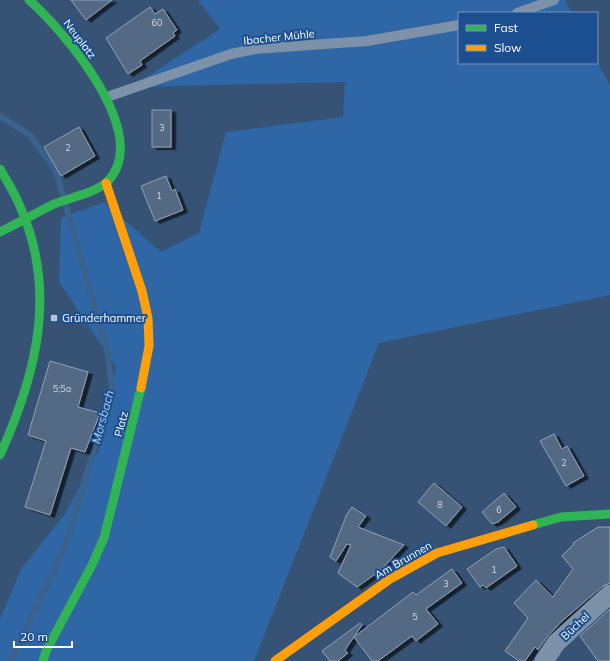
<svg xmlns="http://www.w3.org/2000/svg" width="610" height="661" viewBox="0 0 610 661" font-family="Mulish,sans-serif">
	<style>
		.green { fill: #2f66a5 }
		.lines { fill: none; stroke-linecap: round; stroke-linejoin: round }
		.stream { stroke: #3b618d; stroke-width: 6 }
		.building { fill: #526984; stroke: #92a2b6; filter: url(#shadow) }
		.lane { stroke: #7d92a8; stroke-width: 10 }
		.street { stroke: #7d92a8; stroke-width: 19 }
		.fast { stroke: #30b455; stroke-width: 9 }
		.slow { stroke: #ff9f0a; stroke-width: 9 }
		.poi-dot { fill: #b9c2ce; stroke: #1b4f8f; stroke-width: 1.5 }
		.labels { text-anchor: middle; stroke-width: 4; stroke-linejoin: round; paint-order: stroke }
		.number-label { font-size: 9px; fill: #d4dae0 }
		.street-label { font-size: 11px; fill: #fff; stroke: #1b4f8f }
		.poi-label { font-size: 11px; fill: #fff; stroke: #1b4f8f; text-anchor: start }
		.water-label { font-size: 12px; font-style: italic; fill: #b5d3f5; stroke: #1b4f8f }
	</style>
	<defs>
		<filter id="shadow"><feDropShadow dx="4.5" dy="2.5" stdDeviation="0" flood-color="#0009"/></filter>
	</defs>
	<rect width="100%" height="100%" fill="#365274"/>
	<!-- green -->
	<path class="green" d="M198 0H565L572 13H459V63H597V61L610 85V295L379 343 254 661H0V619L21 569 65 514 99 449 116 367 59 282 61 218 104 202 161 252 199 233 226 132 343 117 345 82 131 87 220 29Z"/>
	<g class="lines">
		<!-- stream -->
		<path class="stream" d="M0 116 30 135 56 171 107 350 112 387 66 544 11 661"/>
	</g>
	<!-- building -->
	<g class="building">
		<path d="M71 0H112L86 20Z"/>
		<path d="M150 7 155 14 163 9 177 30 173 33 175 36 140 61 142 65 128 74 106 38Z"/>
		<rect x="152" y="110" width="19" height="37"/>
		<path d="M79 127 95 156 61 176 44 147Z"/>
		<path d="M166 176 172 191 175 189 183 210 155 221 141 186Z"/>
		<path d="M50 361 88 372 78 407 100 413 85 452 71 448 50 515 25 507 46 441 28 435Z"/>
		<path d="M554 434 562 449 567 446 584 476 566 486 540 441Z"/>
		<path d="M434 483 462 507 446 526 418 502Z"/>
		<path d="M504 493 516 507 498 522 492 524 482 512Z"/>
		<path d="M352 507 366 516 358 527 404 545 381 570 357 587 338 573 351 545 347 544 336 561 330 557 347 514Z"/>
		<path d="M598 527H610V583L603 586 562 621 547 637 538 650 535 647 525 661H519L505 651 528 618 514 603 536 580 553 597 573 569 562 556 574 544 573 543Z"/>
		<path d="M504 547 517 566 486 588 483 585 480 587 467 569 496 549Z"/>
		<path d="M452 569 462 583 426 609 438 624 416 641 412 636 378 661H372L354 637 413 592 416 595Z"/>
		<path d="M610 609V661H598L580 636Z"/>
		<path d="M360 623 362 625 345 650 348 653 338 661H330L322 651Z"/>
	</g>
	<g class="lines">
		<!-- lane -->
		<g class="lane">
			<path d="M517 13 554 0"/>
			<path d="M107 97 231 54 255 49 367 41 459 25"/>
		</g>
		<!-- street -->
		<path class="street" d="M544 661 556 643 610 594"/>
		<!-- fast -->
		<g class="fast">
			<path d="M0 169C6 180 14 192 19 204 58 290 37 373 0 455"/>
			<path d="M0 232C18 223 36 213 54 204 69 198 95 193 107 182 154 135 64 31 29 0"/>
			<path d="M533 525 561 517 610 514"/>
			<path d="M43 661 46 651 92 565 104 538 141 388"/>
		</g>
		<!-- slow -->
		<g class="slow">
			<path d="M106 183 142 291 148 318 149 346 141 388"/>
			<path d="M275 661 390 579 437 553 533 525"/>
		</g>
	</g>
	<!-- markers -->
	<rect class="poi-dot" x="50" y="314" width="8" height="8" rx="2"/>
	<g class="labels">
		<!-- number labels -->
		<g class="number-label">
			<text x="157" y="26">60</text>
			<text x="162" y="131">3</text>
			<text x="68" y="151">2</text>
			<text x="159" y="199">1</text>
			<text x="62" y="392">5;5a</text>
			<text x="564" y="466">2</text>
			<text x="440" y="508">8</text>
			<text x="499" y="513">6</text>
			<text x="494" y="573">1</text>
			<text x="446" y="587">3</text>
			<text x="415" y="620">5</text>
		</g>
		<!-- street labels -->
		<g class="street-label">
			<text transform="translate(279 37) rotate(-6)" y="4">Ibacher Mühle</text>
			<text transform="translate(80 39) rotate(53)" y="4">Neuplatz</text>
			<text transform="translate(121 424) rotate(-76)" y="4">Platz</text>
			<text transform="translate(403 560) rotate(-30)" y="4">Am Brunnen</text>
			<text transform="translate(575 626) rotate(-43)" y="4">Büchel</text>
		</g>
		<!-- poi labels -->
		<g class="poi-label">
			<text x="62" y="322">Gründerhammer</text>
		</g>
		<!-- water labels -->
		<g class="water-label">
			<text transform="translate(103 417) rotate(-75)" y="4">Morsbach</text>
		</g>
	</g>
	<!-- legend -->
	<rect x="458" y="12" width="140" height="52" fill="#1b4f8f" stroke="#7695bc"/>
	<rect x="466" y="25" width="20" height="6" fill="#30b455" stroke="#7695bc"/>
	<text x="494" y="32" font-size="12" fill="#ffffff">Fast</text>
	<rect x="466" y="45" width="20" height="6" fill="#ff9f0a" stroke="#7695bc"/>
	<text x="494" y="52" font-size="12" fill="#ffffff">Slow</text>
	<!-- scale -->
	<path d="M14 641v6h58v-6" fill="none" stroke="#ffffff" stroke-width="2"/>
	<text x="20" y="641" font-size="12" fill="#ffffff" stroke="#1b4f8f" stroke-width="3" paint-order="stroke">20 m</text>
</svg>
